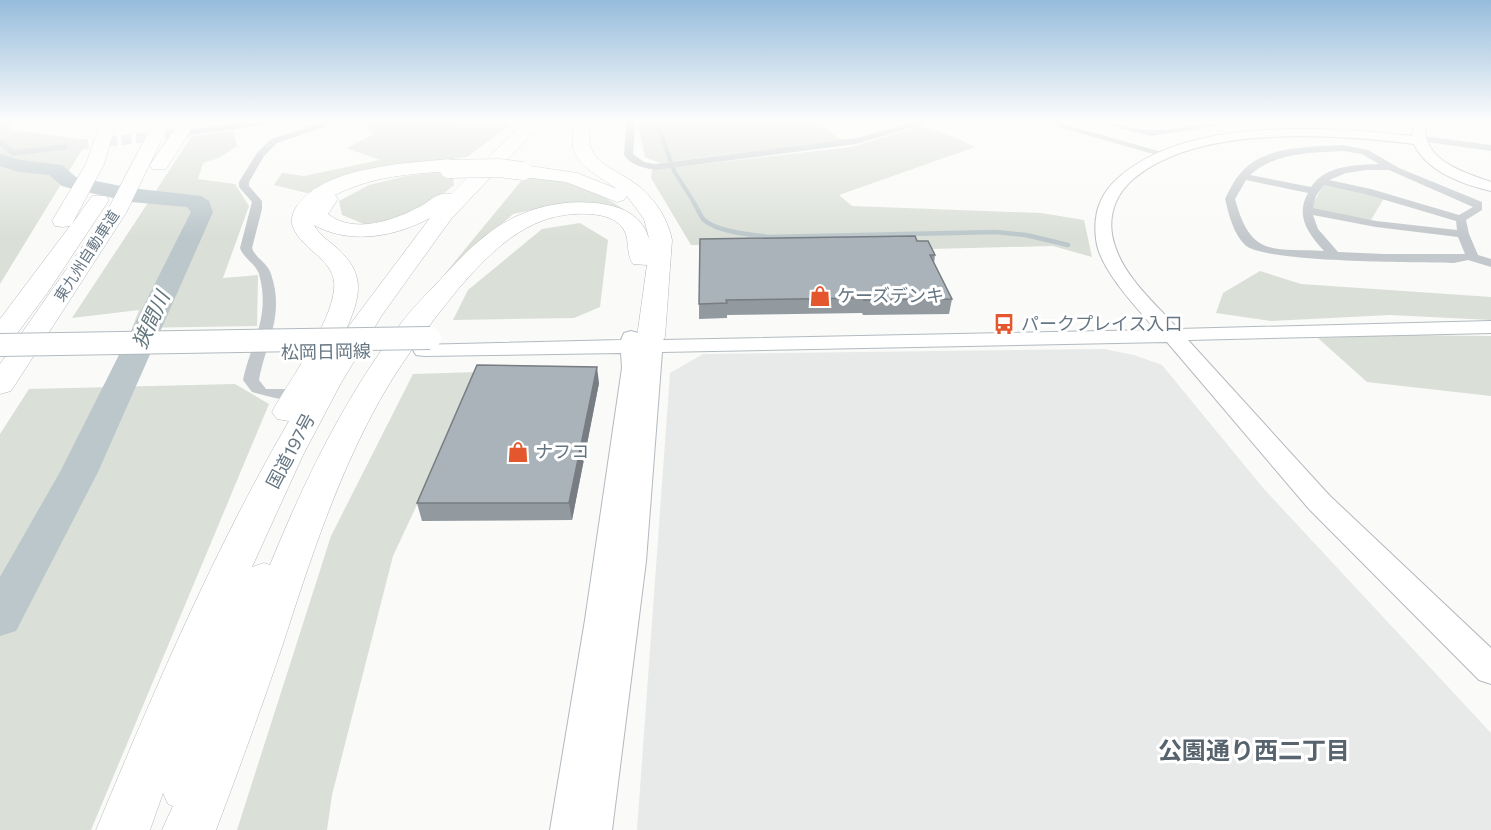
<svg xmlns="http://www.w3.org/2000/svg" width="1491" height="830" viewBox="0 0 1491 830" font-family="Commissioner,'Noto Sans JP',sans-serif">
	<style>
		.built { fill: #e8e9e9 }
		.green { fill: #dadfd7 }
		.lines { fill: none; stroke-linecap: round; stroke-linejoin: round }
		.stream-far1 { stroke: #bbc7cb; stroke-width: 4 }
		.stream { stroke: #bbc7cb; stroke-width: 4.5 }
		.river { fill: #bbc7cb; fill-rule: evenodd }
		.street-tunnel { stroke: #d5d9db; stroke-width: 10; stroke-dasharray: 10 4.5; stroke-linecap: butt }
		.secondary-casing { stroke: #b3babf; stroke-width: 2 }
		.highway-casing { stroke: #b4b9bd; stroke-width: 1 }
		.street { fill: #c3c8cc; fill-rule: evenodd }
		.secondary { fill: #fff; fill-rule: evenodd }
		.highway { fill: #fff; fill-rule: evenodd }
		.secondary-bridge-casing { stroke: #b3babf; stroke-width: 24; stroke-linecap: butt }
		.highway-bridge-casing { stroke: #b4b9bd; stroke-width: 19; stroke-linecap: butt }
		.secondary-bridge { stroke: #fff; stroke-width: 22 }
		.highway-bridge { stroke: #fff; stroke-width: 18 }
		.wall { fill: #929a9f }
		.shaded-wall { fill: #777d82 }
		.building { fill: #aab3b9; stroke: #777d82; stroke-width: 1.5 }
		.labels { text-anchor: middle; stroke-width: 6; stroke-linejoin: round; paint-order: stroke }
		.far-street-label { font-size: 15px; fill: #657683; stroke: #fff }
		.poi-label { font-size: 18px; fill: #657683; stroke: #fff; text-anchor: start }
		.street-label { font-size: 18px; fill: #657683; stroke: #fff }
		.water-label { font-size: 20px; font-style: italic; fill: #60757c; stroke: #fff }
		.near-neighbourhood-label { font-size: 24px; font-weight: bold; fill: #57646e; stroke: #fff }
	</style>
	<rect width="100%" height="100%" fill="#fafaf8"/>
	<!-- built -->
	<path class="built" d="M1104 349 1134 355 1162 365 1264 489 1491 733V830H637L670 373 703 354Z"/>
	<!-- green -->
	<g class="green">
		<path d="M0 120H15L8 128 13 130 88 140 0 284Z"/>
		<path d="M377 120H455L461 125 511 124 467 157 385 169 307 193 274 185 282 173 304 176 380 160 347 148 374 134 365 125Z"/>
		<path d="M637 120H813L842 140 660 163 645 157Z"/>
		<path d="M920 126 952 136 975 147 839 195 852 206 1041 213 1084 220 1092 257 1053 246 932 249 691 245 651 178 652 170 852 147Z"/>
		<path d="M233 131 237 146 219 158 203 163 198 179 235 184 249 206 223 278 258 275 257 326 132 328 139 310 72 318 192 136Z"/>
		<path d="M444 172H452L454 185 427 207 397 219 364 224 342 215 339 201 369 185 406 176Z"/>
		<path d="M526 175C570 182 593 187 629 213L590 206 555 205 513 214 443 276Z"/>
		<path d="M1325 182 1384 198 1371 220 1310 210Z"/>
		<path d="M580 223 608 240 600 307 574 318 453 320 468 290 542 229Z"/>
		<path d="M1260 271 1301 284 1491 297V320L1390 315 1271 321 1216 313 1223 293Z"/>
		<path d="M1397 335 1491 336V396L1367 382 1318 338Z"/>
		<path d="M479 372 393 556 332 795 327 830H237L331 536 413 374Z"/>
		<path d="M235 384 269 404 91 830H0V434L29 389Z"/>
	</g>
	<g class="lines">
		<!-- stream-far1 -->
		<path class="stream-far1" d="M651 120 661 133 674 171 695 204"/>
		<!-- stream -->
		<path class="stream" d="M694 203C697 207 700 216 704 220 718 232 752 235 770 237L996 232 1026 235 1068 245"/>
		<!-- river -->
		<path class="river" d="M0 154 21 160 62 165 76 177 131 188 201 196 209 201 213 212 98 472 16 631 0 636V577L60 472 191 212 187 207 131 202 69 188 62 186 49 175 19 172 0 166Z"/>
		<!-- street-tunnel -->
		<path class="street-tunnel" d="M64 147 191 132"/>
		<defs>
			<path id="secondary" d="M1415 120H1431L1425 125C1423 161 1463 172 1491 182V191C1464 185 1426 171 1414 144 1334 134 1192 123 1129 183 1112 200 1107 223 1115 246 1125 278 1156 304 1178 329L1491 321V333L1188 340 1329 495 1491 648V684L1479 680 1309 509 1167 342 662 352 646 561 612 830H550L585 620 622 368 621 353 424 356 416 355 413 350 416 345 621 340 624 333 631 331 638 333 641 336 644 333 651 331 658 333 662 340 1156 330C1137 308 1104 274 1097 245 1092 219 1098 196 1117 179 1184 117 1327 126 1412 136Z"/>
			<g id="highway">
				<path d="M155 120H171L126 213 11 391 0 394V364L106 213Z"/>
				<path d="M181 120H197L166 169H152L150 165Z"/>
				<path d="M527 120H545L451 219 382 315 341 383 303 455 252 567 264 563 270 565C305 479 346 395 402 322 413 307 427 294 439 281 461 257 485 231 515 217 540 205 568 200 595 203 621 206 643 214 650 242L644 219 627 196 624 200 617 202 566 182 523 177 516 175 514 171 516 167 523 165 577 173 617 189C590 170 561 159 577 120H593C577 163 615 166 641 188 657 202 668 220 672 240L665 337 661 343 651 345 641 343 637 337 647 265 633 264C625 253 631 236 621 226 609 212 581 213 565 215 520 221 487 256 459 288 432 321 407 354 385 391 339 470 310 560 282 647 261 709 239 769 216 830H162L173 806 168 804 163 793 150 830H96C154 691 213 552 289 421L277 419 272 412C290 379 330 326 334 290 338 260 303 252 293 227 290 220 293 212 297 206 324 166 408 163 451 159L458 161 460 165 458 169 451 171C411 174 372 176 335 195L338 199 328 214C354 235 395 220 421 206 431 200 439 191 451 194ZM430 218 346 330C360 297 367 275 337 248 329 241 319 235 314 225 350 245 395 237 430 218Z"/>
				<path d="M107 122 115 127 104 164 72 224 92 196H106L109 200 48 292 10 343 0 345V319L70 226 63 227 55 226 52 221 86 164 99 127Z"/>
			</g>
		</defs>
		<!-- secondary casing -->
		<use href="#secondary" class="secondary-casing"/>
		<!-- highway casing -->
		<use href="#highway" class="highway-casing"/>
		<!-- street -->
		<g class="street">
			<path d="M0 120H5L0 124Z"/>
			<path d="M270 120H299L191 135 187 132 191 129Z"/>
			<path d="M331 120H345L277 143 264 156 249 182V186L262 201V209L252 248C256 259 268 263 271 274 285 315 266 342 259 380L266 389H297L305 394C294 406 265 395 252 392L243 380C251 342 271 317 259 274 256 264 244 259 240 248L252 202 239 187V182L257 153 271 139Z"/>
			<path d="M625 120H633L635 128 633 154 644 162 655 164 856 138 922 120H937L856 144 655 170C642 167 632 166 624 155L626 128Z"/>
			<path d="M1034 120H1049L1172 155 1164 157Z"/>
			<path d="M1088 120C1110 120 1131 130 1152 130 1185 130 1217 120 1250 120L1151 136Z"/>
			<path d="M1417 135 1491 145V151L1414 140 1413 138Z"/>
			<path d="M0 138 15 150 64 144 69 147 64 150 13 156 0 146Z"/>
			<path d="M1343 145 1368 150 1399 168 1482 202V210L1466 220 1469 234 1478 255 1491 259V267L1468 260 1454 263C1420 262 1264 263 1245 245 1233 233 1229 215 1225 199 1229 191 1233 182 1239 175 1262 145 1309 147 1343 145ZM1343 151 1362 154 1379 164C1355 165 1326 165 1311 187L1250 175C1276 152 1310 153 1343 151ZM1367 170H1389L1473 207 1459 215 1371 189 1329 180 1346 173ZM1246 180 1308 193C1295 216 1308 233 1324 251 1272 248 1251 258 1235 199ZM1324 185 1365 194 1456 221 1457 230 1376 221 1313 208 1316 196ZM1313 215 1376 227 1458 237 1465 254H1384L1338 252 1318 229Z"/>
		</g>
		<!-- secondary -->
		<use href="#secondary" class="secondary"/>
		<!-- highway -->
		<use href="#highway" class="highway"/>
		<defs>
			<path id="secondary-bridge" d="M0 345 430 338"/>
			<path id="highway-bridge" d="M449 169 499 168 523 171"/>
		</defs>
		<!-- secondary-bridge casing -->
		<use href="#secondary-bridge" class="secondary-bridge-casing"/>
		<!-- highway-bridge casing -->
		<use href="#highway-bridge" class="highway-bridge-casing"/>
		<!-- secondary-bridge -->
		<use href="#secondary-bridge" class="secondary-bridge"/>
		<!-- highway-bridge -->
		<use href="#highway-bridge" class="highway-bridge"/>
	</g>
	<!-- wall -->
	<g class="wall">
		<path d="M917 241 935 255 934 264 952 299 949 314 863 315 862 313 727 315V318L699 319V304Z"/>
		<path d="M599 383 572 520 422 521 417 503Z"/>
	</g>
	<!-- shaded-wall -->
	<path class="shaded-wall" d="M597 367 599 383 572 520 569 503Z"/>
	<!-- building -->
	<g class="building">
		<path d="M915 236 917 241H928L935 255H930L952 299 864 300V298L726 300 727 303 699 304 700 239Z"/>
		<path d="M477 365 597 367 569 503H417Z"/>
	</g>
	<!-- sky -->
	<linearGradient id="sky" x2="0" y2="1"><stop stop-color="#96bcdc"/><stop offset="0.51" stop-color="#fdfdfc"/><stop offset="1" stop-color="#fdfdfc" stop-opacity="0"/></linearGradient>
	<rect width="1491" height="237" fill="url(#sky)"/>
	<!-- icons -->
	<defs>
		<symbol id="shop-bare" viewBox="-9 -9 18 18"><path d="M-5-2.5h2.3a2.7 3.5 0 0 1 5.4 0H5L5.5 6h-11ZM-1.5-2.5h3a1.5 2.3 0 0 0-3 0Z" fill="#e4572e" stroke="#fff" stroke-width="2.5" paint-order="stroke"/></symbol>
		<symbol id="bus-bare" viewBox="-9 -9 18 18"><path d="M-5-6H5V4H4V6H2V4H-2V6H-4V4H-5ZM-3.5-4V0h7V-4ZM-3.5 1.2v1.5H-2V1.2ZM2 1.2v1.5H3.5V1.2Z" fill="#e4572e" stroke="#fff" stroke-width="2.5" paint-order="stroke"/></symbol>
	</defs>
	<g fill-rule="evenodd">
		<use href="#shop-bare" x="805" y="281" width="30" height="30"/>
		<use href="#bus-bare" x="989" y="309" width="30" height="30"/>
		<use href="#shop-bare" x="503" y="437" width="30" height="30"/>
	</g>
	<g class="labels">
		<!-- far-street labels -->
		<g class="far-street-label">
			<text transform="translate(87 256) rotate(-57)" y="5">東九州自動車道</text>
		</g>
		<!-- poi labels -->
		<g class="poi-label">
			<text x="837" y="302">ケーズデンキ</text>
			<text x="1021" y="330">パークプレイス入口</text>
			<text x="535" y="458">ナフコ</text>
		</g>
		<!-- street labels -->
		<g class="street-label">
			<text transform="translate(326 352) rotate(-1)" y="6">松岡日岡線</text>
			<text transform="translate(291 451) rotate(-62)" y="6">国道197号</text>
		</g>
		<!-- water labels -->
		<g class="water-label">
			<text transform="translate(151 320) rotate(-65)" y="7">狭間川</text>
		</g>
		<!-- near-neighbourhood labels -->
		<g class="near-neighbourhood-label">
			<text x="1254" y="759">公園通り西二丁目</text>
		</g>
	</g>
</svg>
